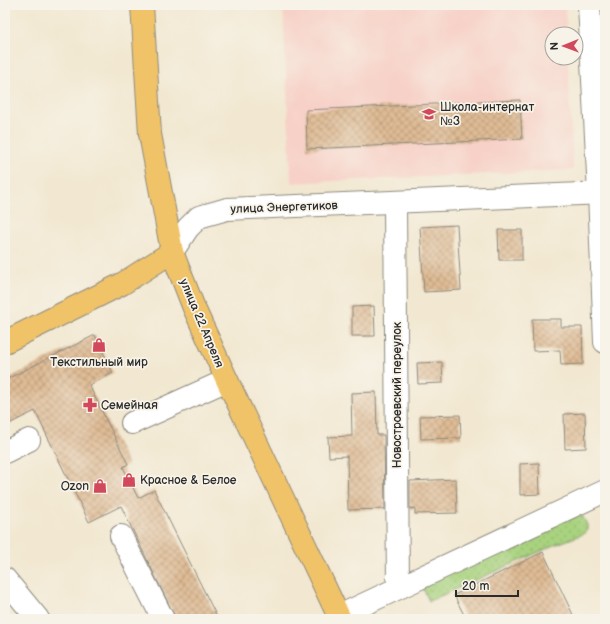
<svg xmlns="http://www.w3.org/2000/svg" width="610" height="624" viewBox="0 0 610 624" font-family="'Balsamiq Sans',sans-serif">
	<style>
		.built { fill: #f7d1c7 }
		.green { fill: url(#green-dots); stroke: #6a7f55 }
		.building { fill: url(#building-cross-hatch) }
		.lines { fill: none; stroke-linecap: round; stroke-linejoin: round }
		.minor-casing { stroke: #8e8a7e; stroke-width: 24 }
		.major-casing { stroke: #8e8a7e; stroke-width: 24 }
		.minor { stroke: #fff; stroke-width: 22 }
		.major { stroke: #f0c369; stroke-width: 22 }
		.labels { text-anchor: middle; stroke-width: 3.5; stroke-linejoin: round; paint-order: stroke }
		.poi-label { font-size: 12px; fill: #2b2b2b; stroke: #f7f3e8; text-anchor: start }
		.street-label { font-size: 12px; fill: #2b2b2b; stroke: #f7f3e8 }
	</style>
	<defs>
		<pattern id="green-dots" width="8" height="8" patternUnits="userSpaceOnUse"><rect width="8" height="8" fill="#a9d37f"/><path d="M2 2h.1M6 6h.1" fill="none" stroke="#92b56e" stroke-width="1.8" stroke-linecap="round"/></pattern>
		<pattern id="building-cross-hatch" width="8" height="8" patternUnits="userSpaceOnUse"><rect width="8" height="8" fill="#dfbc95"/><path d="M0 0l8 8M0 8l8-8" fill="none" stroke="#b5997a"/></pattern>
	</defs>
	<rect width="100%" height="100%" fill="#f7f3e8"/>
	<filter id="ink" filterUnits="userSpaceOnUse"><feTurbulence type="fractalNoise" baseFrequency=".025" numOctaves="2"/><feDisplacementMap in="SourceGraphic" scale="8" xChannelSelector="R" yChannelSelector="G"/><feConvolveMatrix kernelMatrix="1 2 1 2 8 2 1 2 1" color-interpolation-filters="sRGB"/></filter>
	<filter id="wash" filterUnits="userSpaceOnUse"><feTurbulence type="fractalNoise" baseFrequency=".012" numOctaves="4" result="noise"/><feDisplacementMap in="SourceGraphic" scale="16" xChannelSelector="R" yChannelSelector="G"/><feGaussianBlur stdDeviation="0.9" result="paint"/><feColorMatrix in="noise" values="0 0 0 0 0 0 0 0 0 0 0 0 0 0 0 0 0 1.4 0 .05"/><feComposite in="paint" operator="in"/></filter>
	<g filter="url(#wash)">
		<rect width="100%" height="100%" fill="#f2e8d1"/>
		<!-- built -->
		<path class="built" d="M283 5H565L567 34H552V58H568L573 170 291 183Z"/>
		<!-- green -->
		<path class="green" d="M578 515 583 517 587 525V531L583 534 557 544 429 601 421 584Z"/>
		<g id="blocks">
			<!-- building -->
			<g class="building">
				<path d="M520 100 522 139 307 149 306 110Z"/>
				<path d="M457 225 461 290 424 292 420 227Z"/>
				<path d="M498 230H522V260H499Z"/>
				<path d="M374 306 375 336H352V307Z"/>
				<path d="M532 319H561V327H582L583 364 561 365 560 350 533 351Z"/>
				<path d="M95 335 113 373 89 385 128 464 123 467 138 498 154 490 218 619H176L121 506 89 522 35 411 5 426V380Z"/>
				<path d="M442 362 443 383 418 384 417 363Z"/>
				<path d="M376 392 377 435H384L385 509 348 510 347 456 329 457 328 437 352 436 351 393Z"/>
				<path d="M585 413 586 448 565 449 564 414Z"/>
				<path d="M460 415 461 438 421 439 420 416Z"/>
				<path d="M539 463 540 494 520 495V464Z"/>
				<path d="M456 479 457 513 415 514V508L410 509V481Z"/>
				<path d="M543 552 575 619H466L454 595Z"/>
			</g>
		</g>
	</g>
	<g filter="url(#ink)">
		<use href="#blocks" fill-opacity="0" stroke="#8e8a7e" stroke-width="1"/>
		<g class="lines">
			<defs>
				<g id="minor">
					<path d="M589 5 599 193 605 342"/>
					<path d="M395 203 398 587"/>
					<path d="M172 252 188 228 199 217 227 209 605 193"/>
					<path d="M132 423 227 380"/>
					<path d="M5 452 29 440"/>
					<path d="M121 536 163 619"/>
					<path d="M5 579 38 619"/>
					<path d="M339 616 605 491"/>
				</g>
				<g id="major">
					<path d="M142 5 150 134 172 252 194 308 227 380 340 619"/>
					<path d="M5 342 122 284 172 252"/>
				</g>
			</defs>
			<!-- minor casing -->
			<use href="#minor" class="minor-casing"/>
			<!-- major casing -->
			<use href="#major" class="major-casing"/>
			<!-- minor -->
			<use href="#minor" class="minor"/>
			<!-- major -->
			<use href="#major" class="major"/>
		</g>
	</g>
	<!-- icons -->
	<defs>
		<symbol id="school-bare" viewBox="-9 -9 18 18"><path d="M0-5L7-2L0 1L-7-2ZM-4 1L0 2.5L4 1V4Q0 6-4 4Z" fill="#d1495b" stroke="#f7f3e8" stroke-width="2.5" paint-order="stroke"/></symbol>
		<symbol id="shop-bare" viewBox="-9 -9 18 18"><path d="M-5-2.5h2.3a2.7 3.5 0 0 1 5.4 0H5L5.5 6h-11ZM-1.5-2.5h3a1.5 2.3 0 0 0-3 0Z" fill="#d1495b" stroke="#f7f3e8" stroke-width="2.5" paint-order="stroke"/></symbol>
		<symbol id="pharmacy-bare" viewBox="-9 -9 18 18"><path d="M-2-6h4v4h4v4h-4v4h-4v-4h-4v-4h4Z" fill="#d1495b" stroke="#f7f3e8" stroke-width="2.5" paint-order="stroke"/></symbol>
	</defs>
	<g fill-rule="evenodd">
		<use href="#school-bare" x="419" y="104" width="20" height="20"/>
		<use href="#shop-bare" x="89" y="335" width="20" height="20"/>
		<use href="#pharmacy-bare" x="80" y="395" width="20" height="20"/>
		<use href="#shop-bare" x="119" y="470" width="20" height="20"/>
		<use href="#shop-bare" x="90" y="476" width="20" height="20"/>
	</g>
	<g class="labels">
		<!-- poi labels -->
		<g class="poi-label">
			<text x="440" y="111">Школа-интернат<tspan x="440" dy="14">№3</tspan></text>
			<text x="99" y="366" text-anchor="middle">Текстильный мир</text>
			<text x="101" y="409">Семейная</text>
			<text x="140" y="484">Красное &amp; Белое</text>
			<text x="89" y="490" text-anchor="end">Ozon</text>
		</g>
		<!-- street labels -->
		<g class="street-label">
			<text transform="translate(284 207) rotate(-2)" y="4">улица Энергетиков</text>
			<text transform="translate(202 323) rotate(67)" y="4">улица 22 Апреля</text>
			<text transform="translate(397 395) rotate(-90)" y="4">Новостроевский переулок</text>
		</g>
	</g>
	<!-- margin -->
	<rect width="610" height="624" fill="none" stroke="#f7f3e8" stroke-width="20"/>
	<!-- north arrow -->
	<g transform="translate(564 46) rotate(269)"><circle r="19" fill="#f7f3e8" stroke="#a5a39c"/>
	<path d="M0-3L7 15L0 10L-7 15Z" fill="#d1495b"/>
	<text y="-6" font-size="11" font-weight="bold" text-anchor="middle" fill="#2b2b2b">N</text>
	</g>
	<!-- scale -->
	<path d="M456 590v6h62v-6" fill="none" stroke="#2b2b2b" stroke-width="2"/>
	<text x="462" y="590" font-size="12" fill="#2b2b2b" stroke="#f7f3e8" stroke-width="3" paint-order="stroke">20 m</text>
</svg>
